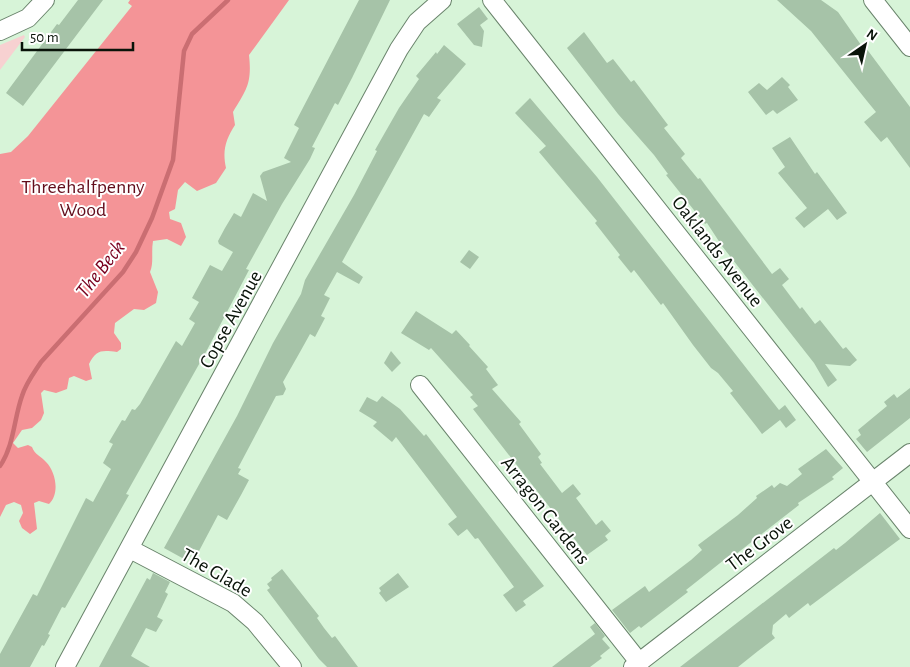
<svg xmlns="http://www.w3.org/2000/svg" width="910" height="667" viewBox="0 0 910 667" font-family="'Alegreya Sans',sans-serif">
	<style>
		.green { fill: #f7d1d1 }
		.forest { fill: #f49497 }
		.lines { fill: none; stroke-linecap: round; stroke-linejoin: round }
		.stream { stroke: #ca6e72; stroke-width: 4.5 }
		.building { fill: #a6c3a8 }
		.minor-casing { stroke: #6a846c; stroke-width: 20 }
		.minor { stroke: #fff; stroke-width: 18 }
		.labels { text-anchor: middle; stroke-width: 4; stroke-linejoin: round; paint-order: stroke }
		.park-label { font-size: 20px; fill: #630d1c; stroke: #fff }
		.street-label { font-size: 20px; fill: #091309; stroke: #fff }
		.water-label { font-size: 21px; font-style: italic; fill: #78001e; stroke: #fff }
	</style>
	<rect width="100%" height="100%" fill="#d7f4d8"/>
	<!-- green -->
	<path class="green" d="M24 35 25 37 0 70V45Z"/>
	<!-- forest -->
	<path class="forest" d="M130 0H289L249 55C252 83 247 89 233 112L235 125C226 139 222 150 226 168L216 183 197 191 185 182 178 190 175 209 169 212 170 219 181 223 186 237 181 246 167 239 153 241C151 252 154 263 150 272L158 292 156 303 144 310 134 309 115 323 114 333 121 343V349L117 352C101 350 96 350 89 364L92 379 86 381 74 376 69 378 67 389 56 393 44 390 41 393 44 413 41 420 32 428 22 430 13 443 18 448 28 445 32 447C35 455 41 456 46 462 56 472 60 494 49 504L39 501 34 503 37 529 30 534 22 528 19 521 23 513 21 505 14 502 6 505 0 517V154L11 152 28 136 132 6 128 3Z"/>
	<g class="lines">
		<!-- stream -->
		<path class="stream" d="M0 466C14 446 14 418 22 396 26 383 34 373 41 362L123 272 136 252 152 218 173 160 184 51 192 34 228 0"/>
	</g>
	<!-- building -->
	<g class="building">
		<path d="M78 0H103L23 106 6 93 57 24 59 25Z"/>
		<path d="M359 0H390L352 78 338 105 335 103 312 147 315 148 310 159 282 204 246 269 249 270 207 350 126 494 129 495 65 608 62 607 48 634 50 635 44 646 42 645 30 667H0V654L33 594 37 596 86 498 93 502 111 469 103 463 113 444 109 442 122 420 125 421 132 409 135 410 140 404 176 341 182 346 195 323 189 319 199 302 192 298 210 265 222 271 233 252 219 244 218 241 225 228 234 213 241 217 253 193 267 201 260 176 263 172 291 162 284 158 299 128 294 125Z"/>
		<path d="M777 0H821L838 12 861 45 863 44 910 107V168L887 137 881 142 864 122 876 112 867 101 811 31Z"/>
		<path d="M479 7 488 19 480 25 484 31 482 47 474 45 457 24Z"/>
		<path d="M584 32 607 63 613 59 631 82 634 80 668 125 664 128 685 154 681 158 698 179 700 178 772 274 780 268 789 279 782 285 800 309 802 307 815 324 820 320 843 349 846 347 857 360 850 366 825 364 837 380 828 387 814 363 722 246 707 223 705 224 666 175 668 174 654 155 618 114 567 48Z"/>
		<path d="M444 45 466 64 437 98 441 100 429 117 424 114 342 262 363 277 359 284 337 272 324 295 330 298 321 316 325 318 315 337 310 334 300 352 283 382 286 389 283 395 276 396 238 468 241 469 238 474 249 480 241 495 227 520 218 515 199 551 194 549 190 557 186 555 184 559 164 548 237 416 273 343 301 294 305 280 354 195 377 151 375 150 399 108 419 79 416 76 436 52 437 54Z"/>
		<path d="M782 77 790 85 788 87 798 100 777 114 773 110 766 115 748 92 759 83 767 90Z"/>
		<path d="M530 98 597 177 779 410 785 405 796 420 786 428 780 420 762 434 756 426 730 393 733 391 718 373 711 368 693 345 663 303 661 305 634 270 631 273 618 257 620 255 595 223 597 221 539 152 546 146 515 113Z"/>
		<path d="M790 137 815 174 817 172 847 213 837 220 828 209 804 228 795 218 807 208 778 173 785 167 772 148Z"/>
		<path d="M469 250 479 257 470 269 460 262Z"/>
		<path d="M416 311 452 334 456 330 470 345 469 346 488 367 486 369 498 385 492 389 521 422 519 424 541 454 538 457 542 463 540 464 562 493 573 484 581 494 576 498 596 525 602 520 611 531 605 536 608 540 587 555 473 409 478 406 470 397 473 395 431 348 429 350 401 333Z"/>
		<path d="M391 351 401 363 392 372 384 363Z"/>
		<path d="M910 388V418L867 452 856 439 861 435 858 430 887 406 884 402 894 394 897 398Z"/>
		<path d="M382 396 400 409 424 436 426 434 544 586 523 601 526 605 516 612 503 595 514 587 478 538 475 539 467 529 458 536 448 524 457 517 396 437 392 442 373 426 377 422 359 411 367 397 377 402Z"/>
		<path d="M826 449 843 468 832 477 834 479 798 503 799 505 731 558 729 556 710 571 686 590 688 592 641 628 639 626 630 633 612 610 645 586 649 592 691 560 702 550 698 545 738 515 757 498 756 496 772 485 774 488 780 483 787 486 802 474 798 469Z"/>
		<path d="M880 513 900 539 810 606 808 603 789 618 786 614 773 625 772 634 775 638 758 651 738 667H680L834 548 836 550 845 543Z"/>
		<path d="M282 569 319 616 317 618 324 628 332 638 335 636 358 667H327L319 659 267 590 270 588 267 584 272 580 271 578Z"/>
		<path d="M153 573 170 582 165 592 168 594 157 617 163 620 156 632 146 628 131 656 150 667H99L147 578 150 580Z"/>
		<path d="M398 573 409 587 386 602 379 593 381 591 379 588Z"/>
		<path d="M595 623 605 636 602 639 610 648 600 656 602 658 590 667H552L595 634 590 627Z"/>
	</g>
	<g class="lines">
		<defs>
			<g id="minor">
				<path d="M492 0 910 529"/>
				<path d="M873 0 910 47"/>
				<path d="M0 31 28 18 45 0"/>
				<path d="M420 385 639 662"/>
				<path d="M130 549 233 603 255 622 292 667"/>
				<path d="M65 667 399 49 417 22 442 0"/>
				<path d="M633 667 910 453"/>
			</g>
		</defs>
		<!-- minor casing -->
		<use href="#minor" class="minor-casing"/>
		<!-- minor -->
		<use href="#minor" class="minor"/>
	</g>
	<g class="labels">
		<!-- park labels -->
		<g class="park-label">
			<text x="83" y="193">Threehalfpenny<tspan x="83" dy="23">Wood</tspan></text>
		</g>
		<!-- street labels -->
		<g class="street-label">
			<text transform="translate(718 251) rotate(52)" y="7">Oaklands Avenue</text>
			<text transform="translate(230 319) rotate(-61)" y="7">Copse Avenue</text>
			<text transform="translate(546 510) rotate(52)" y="7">Arragon Gardens</text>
			<text transform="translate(759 543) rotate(-37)" y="7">The Grove</text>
			<text transform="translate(217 572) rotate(30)" y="7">The Glade</text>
		</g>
		<!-- water labels -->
		<g class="water-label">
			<text transform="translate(100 269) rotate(-52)" y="7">The Beck</text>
		</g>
	</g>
	<!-- north arrow -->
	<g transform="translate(865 45) rotate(34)" stroke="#ffffff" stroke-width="4" paint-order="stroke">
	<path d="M0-4L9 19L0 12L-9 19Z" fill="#091309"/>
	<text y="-8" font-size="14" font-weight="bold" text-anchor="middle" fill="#091309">N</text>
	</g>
	<!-- scale -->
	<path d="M22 42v8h111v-8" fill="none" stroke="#091309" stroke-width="2.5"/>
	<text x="30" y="42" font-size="15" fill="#091309" stroke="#ffffff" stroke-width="4" paint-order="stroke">50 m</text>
</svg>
